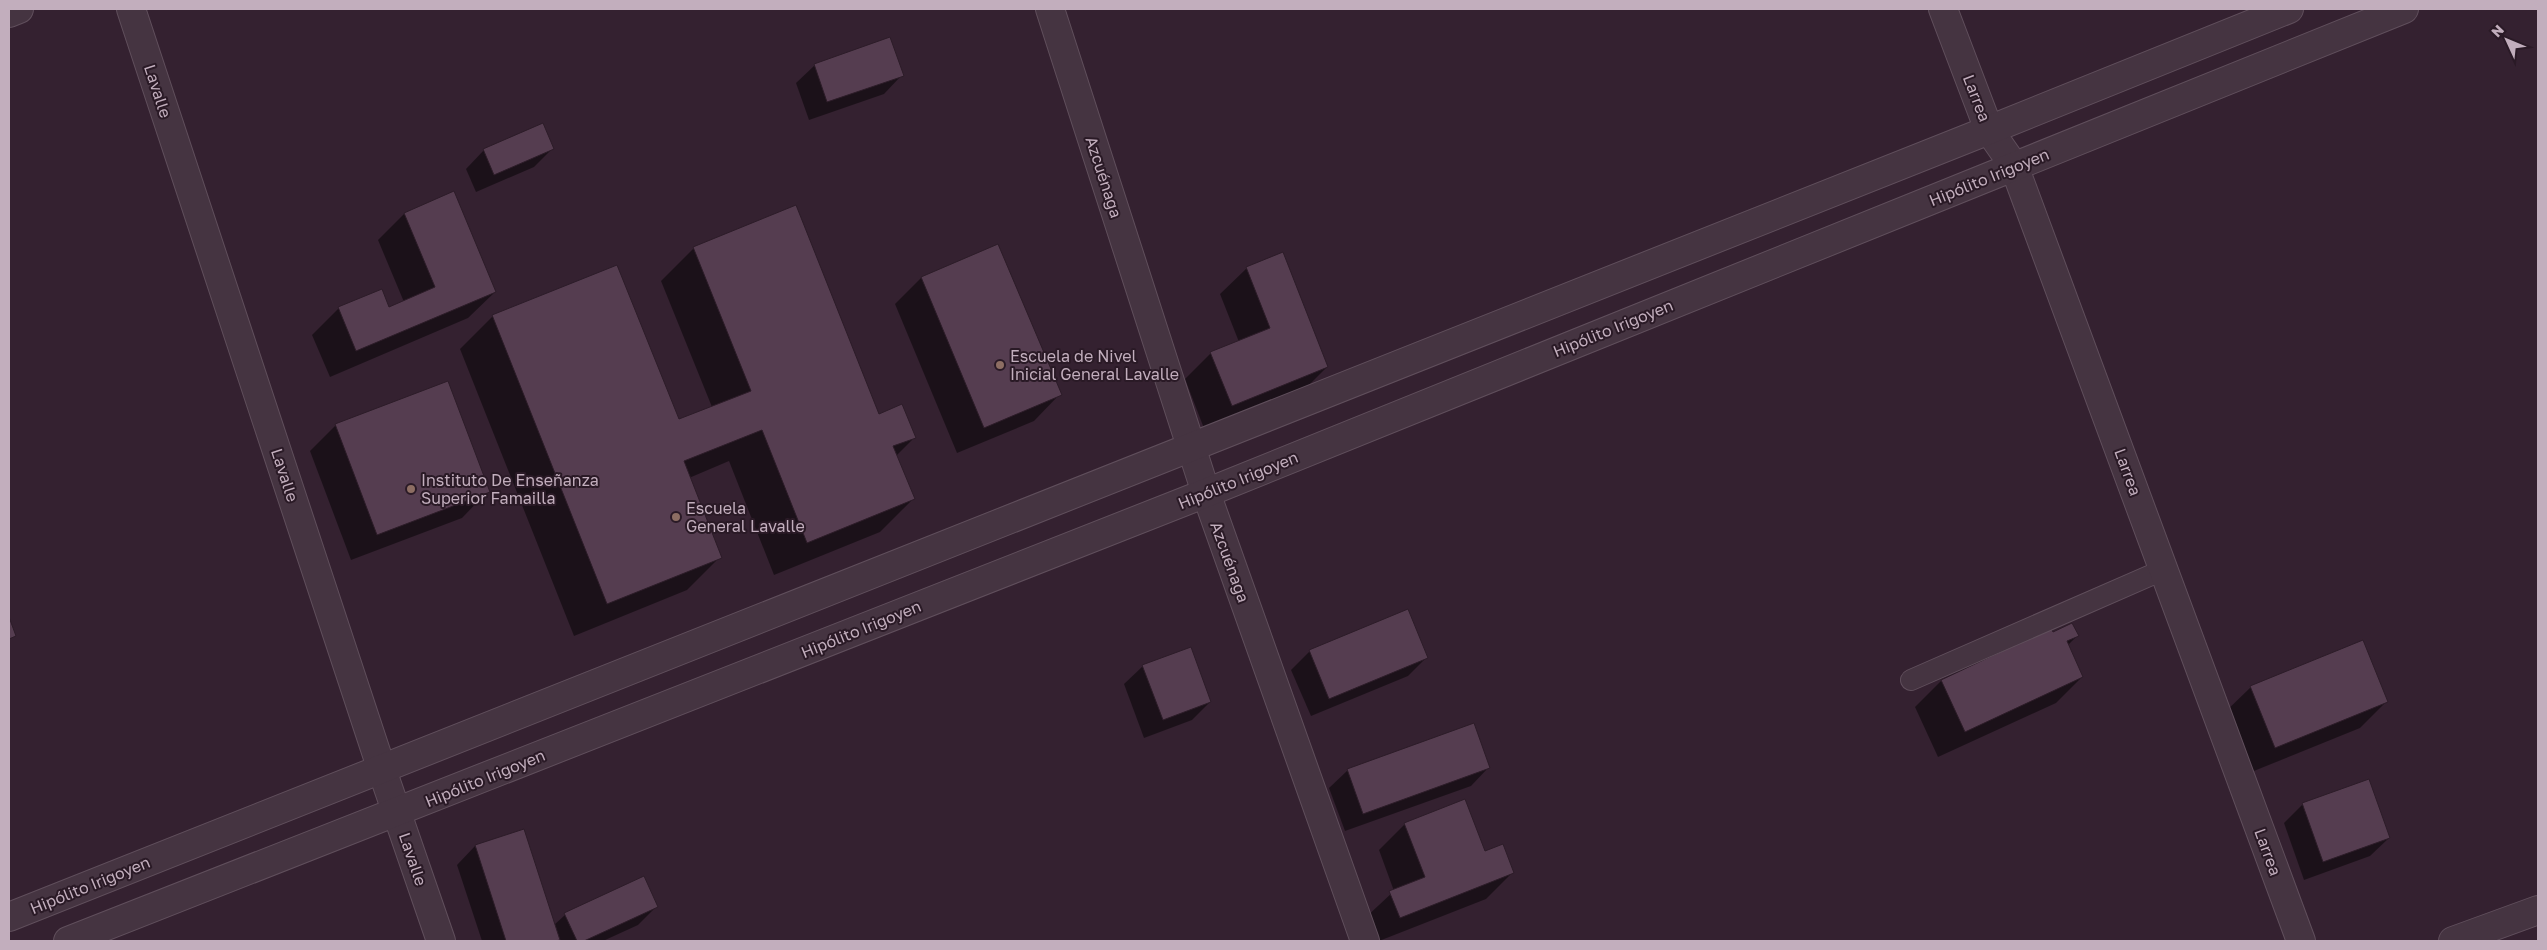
<svg xmlns="http://www.w3.org/2000/svg" width="2547" height="950" viewBox="0 0 2547 950" font-family="'Golos Text',sans-serif">
	<style>
		.shadow { fill: #0007 }
		.building { fill: #553d50; stroke: #2c1c28 }
		.lines { fill: none; stroke-linecap: round; stroke-linejoin: round }
		.service-casing { stroke: #604f5c; stroke-width: 22 }
		.minor-casing { stroke: #604f5c; stroke-width: 30 }
		.service { stroke: #453441; stroke-width: 20 }
		.minor { stroke: #453441; stroke-width: 28 }
		.education-dot { fill: #8d6e63; stroke: #2a1a26; stroke-width: 2 }
		.labels { text-anchor: middle; stroke-width: 4; stroke-linejoin: round; paint-order: stroke }
		.street-label { font-size: 16px; fill: #c2aebd; stroke: #2a1a26 }
		.poi-label { font-size: 16px; fill: #c2aebd; stroke: #2a1a26; text-anchor: start }
	</style>
	<rect width="100%" height="100%" fill="#342130"/>
	<!-- shadow -->
	<g class="shadow">
		<path d="M815 65 902 75 884 94 809 120 796 83Z"/>
		<path d="M552 149 534 167 476 192 466 169 484 150Z"/>
		<path d="M404 214 495 292 468 318 330 377 312 335 339 308H388L404 302 378 240Z"/>
		<path d="M998 245 1060 394 1034 421 957 453 895 304 921 278Z"/>
		<path d="M694 248 878 415 914 438 896 456 913 499 880 532 774 575 729 461 689 478 720 557 687 590 574 636 460 349 493 316 678 421 712 407 661 281Z"/>
		<path d="M1247 268 1327 367 1301 393 1205 431 1185 379 1211 353 1239 342 1220 294Z"/>
		<path d="M336 425 488 491 462 518 351 560 310 451Z"/>
		<path d="M2052 633 2077 636 2067 646 2082 677 2056 703 1938 757 1915 707 1941 681Z"/>
		<path d="M1310 651 1426 658 1408 676 1311 716 1291 670Z"/>
		<path d="M1143 666 1210 702 1192 720 1144 738 1124 684Z"/>
		<path d="M2251 687 2386 702 2360 728 2249 773 2224 713Z"/>
		<path d="M1489 767 1471 786 1345 831 1329 788 1348 770Z"/>
		<path d="M2303 804 2389 838 2370 856 2304 880 2284 823Z"/>
		<path d="M1405 824 1484 852 1513 872 1486 899 1379 941H1373L1364 919 1394 891 1379 850Z"/>
		<path d="M524 831 554 925 565 915 656 907 638 925 603 941H482L457 865 475 846Z"/>
	</g>
	<!-- building -->
	<g class="building">
		<path d="M890 37 904 76 827 102 814 64Z"/>
		<path d="M543 123 554 149 494 175 483 149Z"/>
		<path d="M454 191 496 292 356 351 338 307 382 289 389 307 435 287 404 213Z"/>
		<path d="M796 205 879 414 902 404 916 438 893 446 915 499 807 543 762 430 684 461 722 558 607 604 492 315 617 265 679 419 751 391 693 247Z"/>
		<path d="M998 244 1062 395 984 428 921 277Z"/>
		<path d="M1283 252 1328 367 1232 406 1210 352 1270 328 1246 267Z"/>
		<path d="M448 381 490 492 377 535 335 424Z"/>
		<path d="M1408 609 1428 658 1329 699 1309 650Z"/>
		<path d="M9 617 16 636 9 639Z"/>
		<path d="M2072 623 2079 636 2067 641 2083 677 1965 732 1941 680 2051 628 2053 632Z"/>
		<path d="M2363 640 2388 702 2275 748 2250 686Z"/>
		<path d="M1191 647 1211 702 1163 720 1142 665Z"/>
		<path d="M1474 723 1490 768 1363 814 1347 769Z"/>
		<path d="M2369 779 2390 838 2323 862 2302 803Z"/>
		<path d="M1465 799 1485 851 1503 844 1514 873 1400 918 1389 891 1425 877 1404 823Z"/>
		<path d="M524 829 560 940 555 941H506L475 845Z"/>
		<path d="M644 876 658 907 584 941H577L564 913Z"/>
	</g>
	<g class="lines">
		<defs>
			<path id="service" d="M1911 680 2165 569"/>
			<g id="minor">
				<path d="M131 9 382 770 441 941"/>
				<path d="M1050 9 1206 493 1365 941"/>
				<path d="M1943 9 1989 130 2014 166 2301 941"/>
				<path d="M9 13 19 9"/>
				<path d="M9 917 1989 130 2289 9"/>
				<path d="M68 941 1206 493 2404 9"/>
				<path d="M2453 941 2538 910"/>
			</g>
		</defs>
		<!-- service casing -->
		<use href="#service" class="service-casing"/>
		<!-- minor casing -->
		<use href="#minor" class="minor-casing"/>
		<!-- service -->
		<use href="#service" class="service"/>
		<!-- minor -->
		<use href="#minor" class="minor"/>
	</g>
	<!-- markers -->
	<g class="education-dot">
		<circle cx="1000" cy="365" r="5"/>
		<circle cx="411" cy="489" r="5"/>
		<circle cx="676" cy="517" r="5"/>
	</g>
	<g class="labels">
		<!-- street labels -->
		<g class="street-label">
			<text transform="translate(158 91) rotate(72)" y="6">Lavalle</text>
			<text transform="translate(1977 98) rotate(69)" y="6">Larrea</text>
			<text transform="translate(1104 177) rotate(72)" y="6">Azcuénaga</text>
			<text transform="translate(1989 177) rotate(-22)" y="6">Hipólito Irigoyen</text>
			<text transform="translate(1613 328) rotate(-22)" y="6">Hipólito Irigoyen</text>
			<text transform="translate(2128 472) rotate(70)" y="6">Larrea</text>
			<text transform="translate(285 475) rotate(72)" y="6">Lavalle</text>
			<text transform="translate(1238 480) rotate(-22)" y="6">Hipólito Irigoyen</text>
			<text transform="translate(1230 562) rotate(70)" y="6">Azcuénaga</text>
			<text transform="translate(861 629) rotate(-22)" y="6">Hipólito Irigoyen</text>
			<text transform="translate(485 778) rotate(-22)" y="6">Hipólito Irigoyen</text>
			<text transform="translate(2268 852) rotate(70)" y="6">Larrea</text>
			<text transform="translate(413 859) rotate(71)" y="6">Lavalle</text>
			<text transform="translate(90 885) rotate(-22)" y="6">Hipólito Irigoyen</text>
		</g>
		<!-- poi labels -->
		<g class="poi-label">
			<text x="1010" y="362">Escuela de Nivel<tspan x="1010" dy="18">Inicial General Lavalle</tspan></text>
			<text x="421" y="486">Instituto De Enseñanza<tspan x="421" dy="18">Superior Famailla</tspan></text>
			<text x="686" y="514">Escuela<tspan x="686" dy="18">General Lavalle</tspan></text>
		</g>
	</g>
	<!-- border -->
	<rect width="2547" height="950" fill="none" stroke="#c2aebd" stroke-width="20"/>
	<!-- north arrow -->
	<g transform="translate(2507 40) rotate(314)" stroke="#2a1a26" stroke-width="4" paint-order="stroke">
	<path d="M0-4L9 19L0 12L-9 19Z" fill="#c2aebd"/>
	<text y="-8" font-size="14" font-weight="bold" text-anchor="middle" fill="#c2aebd">N</text>
	</g>
</svg>
